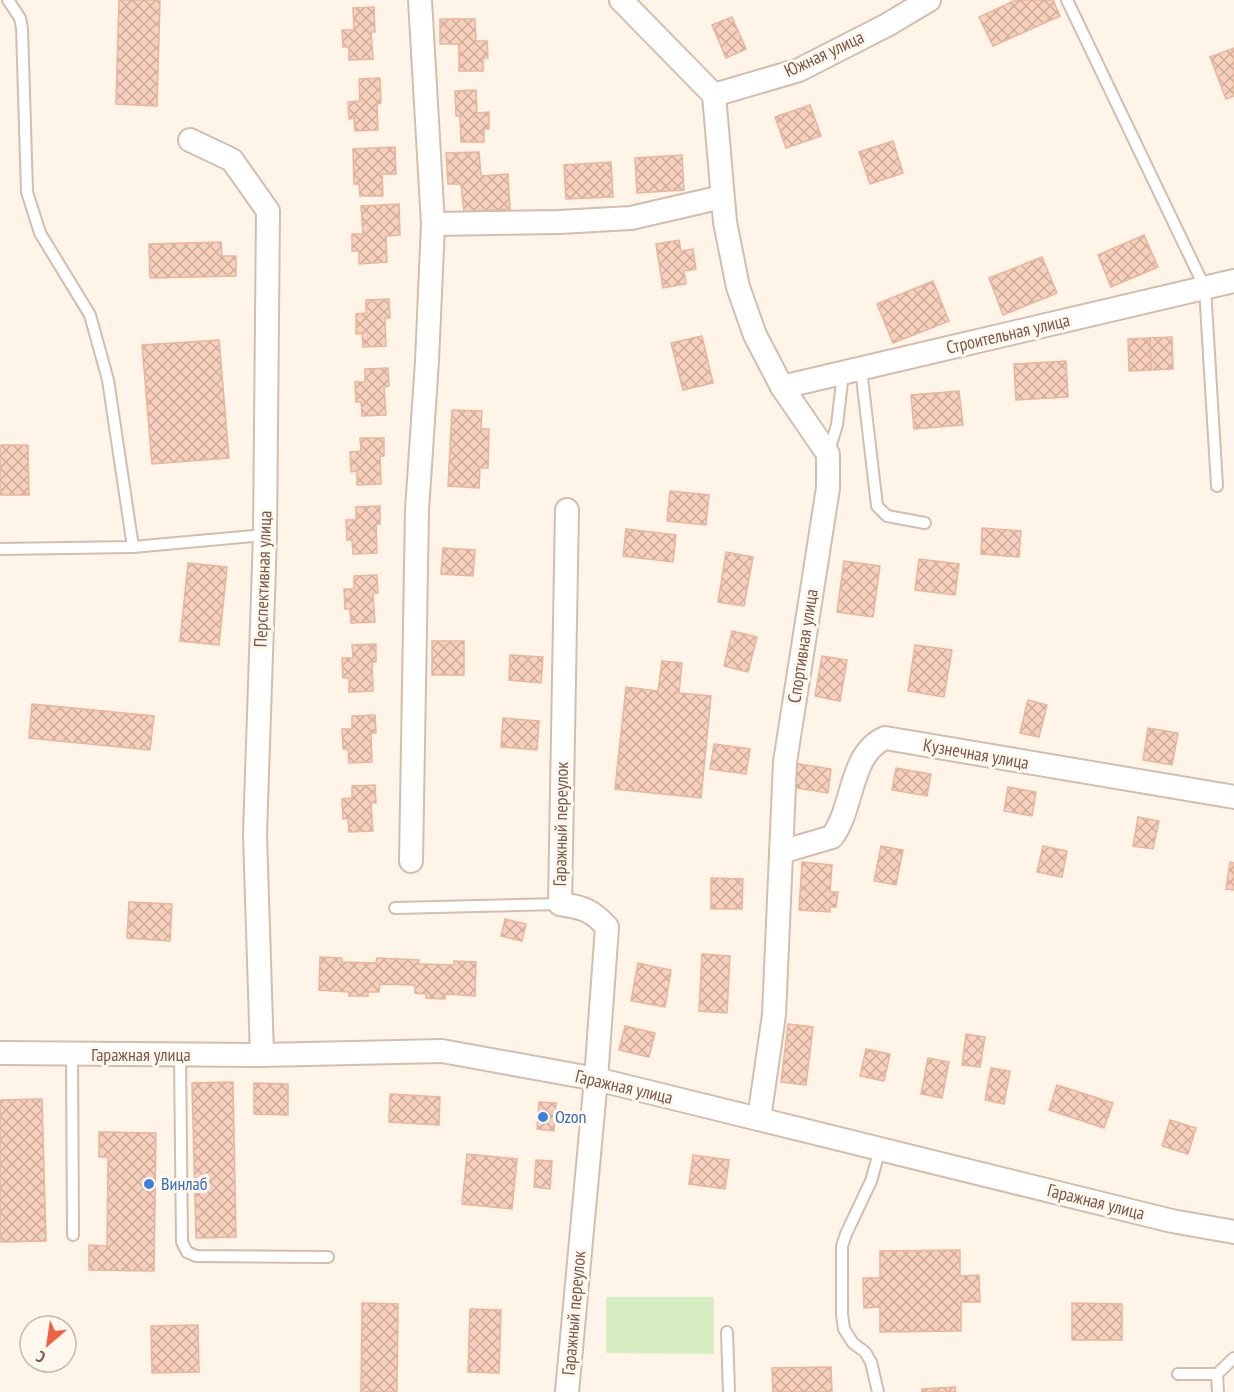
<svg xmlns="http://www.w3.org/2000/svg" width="1234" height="1392" viewBox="0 0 1234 1392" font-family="'PT Sans Narrow',sans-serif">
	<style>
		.green { fill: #d7eec3 }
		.building { fill: url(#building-cross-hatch); stroke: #eab59b; stroke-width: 1.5 }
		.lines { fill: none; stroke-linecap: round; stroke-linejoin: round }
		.service-casing { stroke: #d4bdae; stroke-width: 14 }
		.minor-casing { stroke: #d4bdae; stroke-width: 26 }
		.service { stroke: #fff; stroke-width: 10 }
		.minor { stroke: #fff; stroke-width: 22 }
		.shop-dot { fill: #3f7fe0; stroke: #fff8ef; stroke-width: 2 }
		.labels { text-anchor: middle; stroke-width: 6; stroke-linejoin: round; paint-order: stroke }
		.street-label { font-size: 18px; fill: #7b5848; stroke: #fff8ef }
		.shop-label { font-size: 18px; fill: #366cbe; stroke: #fff8ef; text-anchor: start }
	</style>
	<defs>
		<pattern id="building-cross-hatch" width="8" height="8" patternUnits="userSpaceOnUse" patternTransform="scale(1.5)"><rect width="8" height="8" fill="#f6d0bc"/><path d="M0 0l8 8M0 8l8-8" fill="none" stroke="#ccac9b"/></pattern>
	</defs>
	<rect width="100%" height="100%" fill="#fef4e7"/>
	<!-- green -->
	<path class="green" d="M606 1297H714V1354L606 1353Z"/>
	<!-- building -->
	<g class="building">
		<path d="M119 0H160L157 106 116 104Z"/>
		<path d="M1016 0H1053L1060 16 993 46 979 17Z"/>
		<path d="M374 7 375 32H371L373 59 349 60V47H343L342 30H354L353 8Z"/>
		<path d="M732 17 746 49 726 58 712 25Z"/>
		<path d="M440 19H475L476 41H487L488 58H483V71H459V44H440Z"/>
		<path d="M1234 48V96L1226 99 1210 57Z"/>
		<path d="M380 78 381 103 377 104 378 130 355 131 354 118 349 119 348 102 360 101 359 79Z"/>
		<path d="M476 90 477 113 489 112V129H484V142H461L460 116H456L455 91Z"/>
		<path d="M810 105 821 136 786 148 775 117Z"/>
		<path d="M893 141 903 173 870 184 859 152Z"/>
		<path d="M395 147 396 174H382L383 196H360L359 184H354L353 149Z"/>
		<path d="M479 152 481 176 508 174 510 209 464 212 461 184H448L446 153Z"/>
		<path d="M682 155 684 190 637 193 635 158Z"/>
		<path d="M611 162 613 197 566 199 564 165Z"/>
		<path d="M399 204 400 235 386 236 387 262 359 264V251H352V234H363L361 206Z"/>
		<path d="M1144 235 1158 267 1111 287 1098 255Z"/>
		<path d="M679 240 681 251 693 249 696 269 684 271 686 284 663 288 656 244Z"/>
		<path d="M221 242 222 256H236V276L150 278 149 244Z"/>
		<path d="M1042 257 1057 293 1003 315 989 278Z"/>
		<path d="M933 281 949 321 893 343 877 304Z"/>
		<path d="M389 299 390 318H385L386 346 363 347 362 333 356 334V314L366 313V300Z"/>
		<path d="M702 336 713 383 683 390 671 343Z"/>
		<path d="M1172 337 1173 369 1151 370 1150 338Z"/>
		<path d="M1150 338 1151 370 1129 371 1128 339Z"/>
		<path d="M219 340 229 458 152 464 142 345Z"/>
		<path d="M1066 361 1068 397 1016 400 1014 364Z"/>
		<path d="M388 368 389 386 384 387 386 415 362 416 361 402H356L355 382H365V369Z"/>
		<path d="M959 391 963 425 914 429 911 395Z"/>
		<path d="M452 410 482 411 481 429H489L488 468H480L479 488 448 486Z"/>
		<path d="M360 438H384V456H380L381 484 357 485V471L351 472 350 452 361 451Z"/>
		<path d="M0 445H28L29 495H0Z"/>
		<path d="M670 491 709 495 706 525 667 521Z"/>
		<path d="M380 506V524H376L377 553 353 554 352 540H347L346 520H356V507Z"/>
		<path d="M982 528 1021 531 1019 557 981 554Z"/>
		<path d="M626 529 676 535 673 562 623 556Z"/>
		<path d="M443 548 475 550 473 576 441 574Z"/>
		<path d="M726 552 753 557 744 606 718 602Z"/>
		<path d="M919 559 959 564 955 595 915 590Z"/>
		<path d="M844 561 880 566 873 617 837 612Z"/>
		<path d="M188 563 227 567 219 645 180 641Z"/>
		<path d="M377 575 378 593 373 594 375 622 351 623 350 609H345L344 589H354V576Z"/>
		<path d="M732 631 757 637 748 672 724 666Z"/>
		<rect x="432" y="641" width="32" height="34"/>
		<path d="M376 644V662H372L373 691 349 692V678H343L342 658H353L352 645Z"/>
		<path d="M915 645 952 650 944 697 908 691Z"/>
		<path d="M510 655 543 657 541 683 509 680Z"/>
		<path d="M822 656 847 660 840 701 815 696Z"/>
		<path d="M662 661 682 663 679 693 711 696 701 798 615 789 626 687 658 691Z"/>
		<path d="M1028 700 1047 705 1039 737 1020 733Z"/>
		<path d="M32 704 154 716 150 750 29 738Z"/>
		<path d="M375 715 376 733H371L372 762 349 763 348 749H343L342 729H352V716Z"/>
		<path d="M503 718 539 721 537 750 501 747Z"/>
		<path d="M1148 728 1178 733 1172 765 1143 760Z"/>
		<path d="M714 744 750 749 746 774 710 769Z"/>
		<path d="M794 763 831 769 828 793 790 787Z"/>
		<path d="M896 768 931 774 927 796 892 790Z"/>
		<path d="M375 785 376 803H371L373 831 349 832 348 818 343 819 342 799 352 798V786Z"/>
		<path d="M1008 787 1036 792 1032 816 1004 811Z"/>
		<path d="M1138 817 1159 821 1153 849 1133 846Z"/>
		<path d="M881 846 903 850 896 885 874 881Z"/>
		<path d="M1043 846 1067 851 1062 877 1037 872Z"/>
		<path d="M802 862 832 865 830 892H838L836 907H830V912L799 910Z"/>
		<path d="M1230 862 1234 863V890L1226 889Z"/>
		<path d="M711 878 743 879 742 909H711Z"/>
		<path d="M129 902 172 904 170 941 127 938Z"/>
		<path d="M505 919 526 924 522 941 501 936Z"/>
		<path d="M702 954 730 956 727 1013 699 1011Z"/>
		<path d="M320 957 342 958V962L376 963 377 958 419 960V964L454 965V961L476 962 475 996 445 994V999L426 998V994L415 993V985L380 984 379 992H368V996H349V992L319 990Z"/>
		<path d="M638 963 671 970 665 1007 631 1001Z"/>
		<path d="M788 1024 813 1027 806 1085 781 1082Z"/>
		<path d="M625 1026 655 1033 649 1057 619 1050Z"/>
		<path d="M966 1034 985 1037 980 1067 962 1065Z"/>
		<path d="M866 1049 890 1054 884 1081 860 1076Z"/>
		<path d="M928 1058 949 1062 942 1098 921 1094Z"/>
		<path d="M991 1068 1010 1071 1004 1104 985 1100Z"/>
		<path d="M233 1082 236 1237 196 1238 192 1083Z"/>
		<path d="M254 1083 288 1084V1115L254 1114Z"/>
		<path d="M1057 1085 1113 1103 1104 1128 1049 1110Z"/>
		<path d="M390 1094 440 1097 439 1125 389 1122Z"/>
		<path d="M42 1099 46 1241 0 1242V1100Z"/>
		<path d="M539 1102 556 1103 554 1131 537 1129Z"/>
		<path d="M1170 1120 1196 1128 1188 1154 1162 1146Z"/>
		<path d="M99 1132 156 1133 154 1271 89 1270V1245L107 1246 108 1157H99Z"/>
		<path d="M467 1154 517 1159 512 1209 462 1204Z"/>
		<path d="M693 1155 729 1160 725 1189 689 1184Z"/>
		<path d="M536 1160 552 1161 550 1189 534 1187Z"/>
		<path d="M960 1250V1276L979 1275 980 1302H961V1331L880 1332V1307L864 1308 863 1278H880V1251Z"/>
		<path d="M362 1303 398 1304 397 1392H361Z"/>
		<path d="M1072 1303 1122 1304V1340H1072Z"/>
		<path d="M470 1309 501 1310 499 1373 468 1372Z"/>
		<path d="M198 1325 199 1372 152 1373 151 1326Z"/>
		<path d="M831 1367 832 1392H773L772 1368Z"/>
		<path d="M955 1387 956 1392H922V1389Z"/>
	</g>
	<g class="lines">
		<defs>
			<g id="service">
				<path d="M8 0 20 18 22 28 27 192 40 233 90 315 108 380 133 547"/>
				<path d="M1067 0 1205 288 1217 486"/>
				<path d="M861 369 877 506 887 516 925 523"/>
				<path d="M828 454 837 425 843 373"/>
				<path d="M0 549 133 547 265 535"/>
				<path d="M395 908 560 904"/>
				<path d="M72 1054 73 1235"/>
				<path d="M180 1055 182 1242 187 1252 196 1256 328 1257"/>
				<path d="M727 1332 729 1392"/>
				<path d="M1178 1374H1217L1218 1392"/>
				<path d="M1217 1374 1234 1358"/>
				<path d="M878 1392 871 1362 865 1352 853 1343 844 1329 842 1314V1246L846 1234 871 1181 880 1149"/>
			</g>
			<g id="minor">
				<path d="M621 0 714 95 725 222 738 287 755 335 782 387 828 454V488L785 762 774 1015 759 1119"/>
				<path d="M714 95 799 70 887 25 929 0"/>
				<path d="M190 140 232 160 268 211 265 535 255 834 262 1055"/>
				<path d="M433 224 559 222 631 218 722 197"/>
				<path d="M782 387 1234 281"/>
				<path d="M781 852 832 837C854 808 849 754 885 738L1234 797"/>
				<path d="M411 861 417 510 427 361 433 224 420 0"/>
				<path d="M0 1053 262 1055 442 1051 596 1079 1172 1221 1234 1232"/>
				<path d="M567 1392 596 1079 607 927C592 910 582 907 560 904L567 510"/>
			</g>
		</defs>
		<!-- service casing -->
		<use href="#service" class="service-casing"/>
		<!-- minor casing -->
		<use href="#minor" class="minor-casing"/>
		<!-- service -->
		<use href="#service" class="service"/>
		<!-- minor -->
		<use href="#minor" class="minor"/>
	</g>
	<!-- markers -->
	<g class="shop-dot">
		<circle cx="543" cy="1117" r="6"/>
		<circle cx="149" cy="1184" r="6"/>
	</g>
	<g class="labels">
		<!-- street labels -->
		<g class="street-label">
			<text transform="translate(824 54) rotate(-25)" y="6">Южная улица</text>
			<text transform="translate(1008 334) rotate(-13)" y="6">Строительная улица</text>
			<text transform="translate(263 579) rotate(-88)" y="6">Перспективная улица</text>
			<text transform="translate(803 646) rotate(-81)" y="6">Спортивная улица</text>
			<text transform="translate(976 754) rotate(10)" y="6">Кузнечная улица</text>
			<text transform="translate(561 824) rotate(-89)" y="6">Гаражный переулок</text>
			<text x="141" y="1061">Гаражная улица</text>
			<text transform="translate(624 1087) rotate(13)" y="6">Гаражная улица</text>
			<text transform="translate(1096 1202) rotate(14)" y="6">Гаражная улица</text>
			<text transform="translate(574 1313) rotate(-85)" y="6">Гаражный переулок</text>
		</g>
		<!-- shop labels -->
		<g class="shop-label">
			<text x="555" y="1123">Ozon</text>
			<text x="161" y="1190">Винлаб</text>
		</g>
	</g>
	<!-- north arrow -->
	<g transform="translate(48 1344) rotate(209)"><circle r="28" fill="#fff8ef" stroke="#cab8ac" stroke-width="1.5"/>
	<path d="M0-4.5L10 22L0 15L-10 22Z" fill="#f26042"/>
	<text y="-9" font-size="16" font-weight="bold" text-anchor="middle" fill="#7b5848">С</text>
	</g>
</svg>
